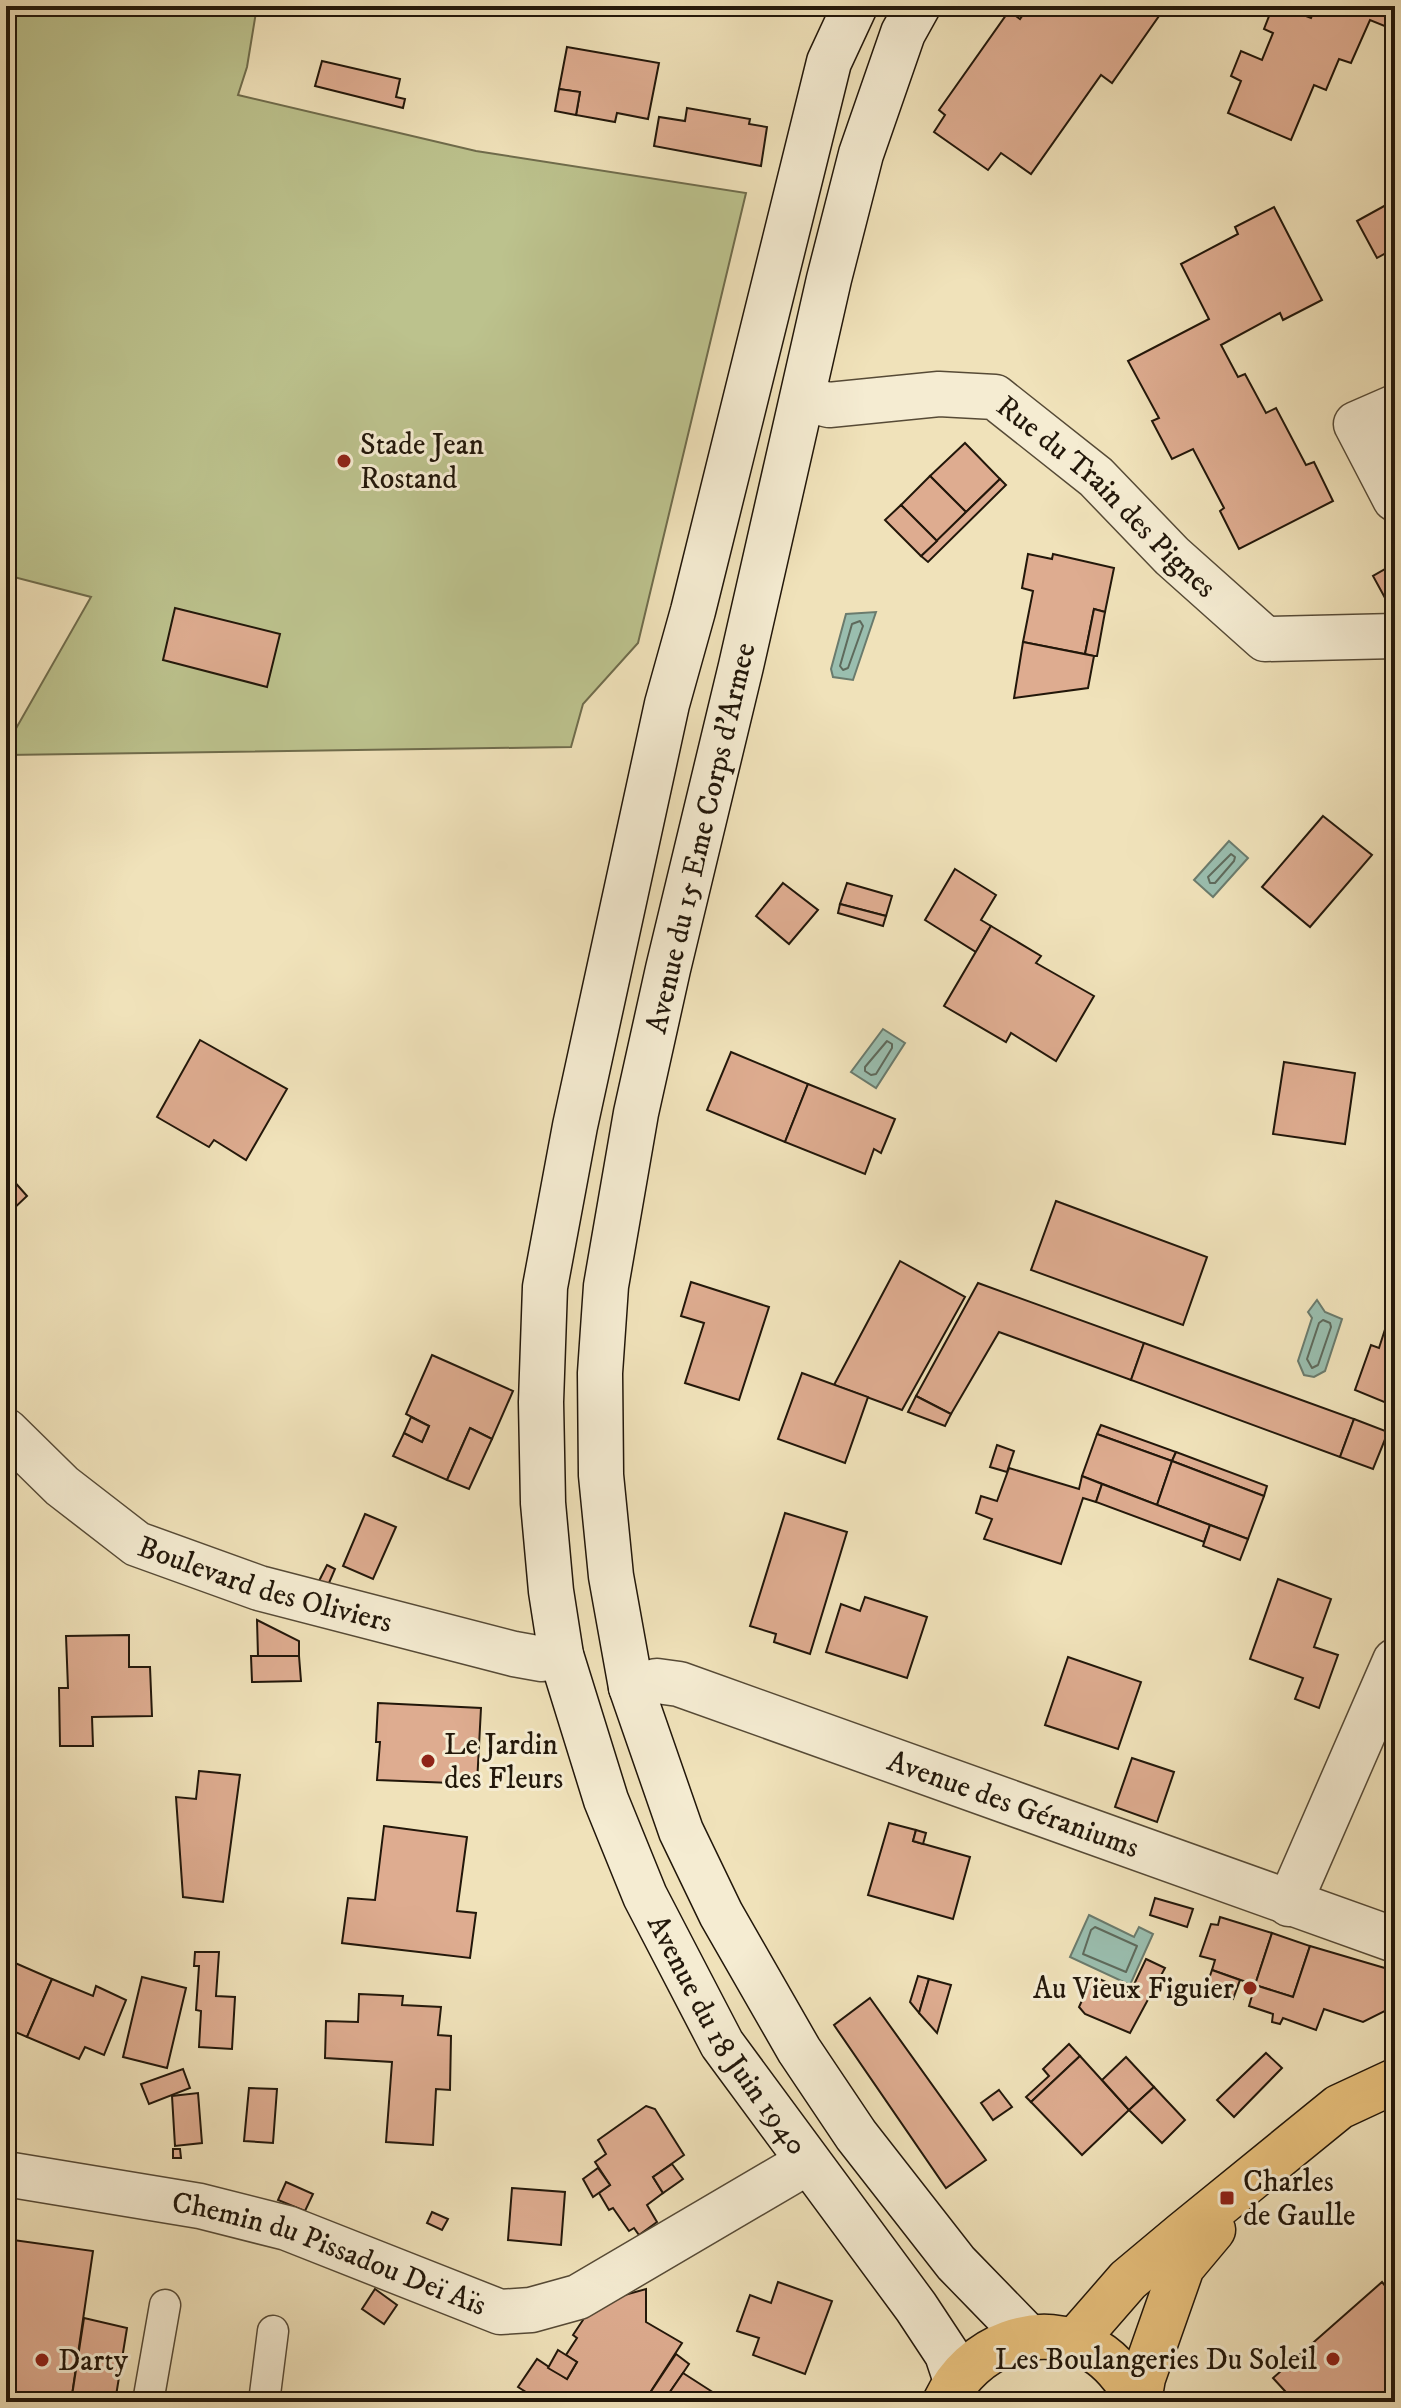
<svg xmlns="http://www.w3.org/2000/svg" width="1401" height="2408" viewBox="0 0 1401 2408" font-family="'IM FELL DW Pica',serif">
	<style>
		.green { fill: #bcc28d; stroke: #6f6c4c; stroke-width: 2 }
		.water { fill: #9abeaf; stroke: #6a7b6d; stroke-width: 2 }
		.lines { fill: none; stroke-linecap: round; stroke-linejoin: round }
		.shore { stroke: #5e6a5c; stroke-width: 2 }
		.building { fill: #deac90; stroke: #22170a; stroke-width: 2 }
		.lane-casing { stroke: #564a36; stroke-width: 33 }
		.street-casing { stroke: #564a36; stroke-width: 47 }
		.secondary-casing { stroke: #22170a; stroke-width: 47 }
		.primary-casing { stroke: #22170a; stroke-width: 47 }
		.lane { stroke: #f5ecd2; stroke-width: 30 }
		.street { stroke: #f5ecd2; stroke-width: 44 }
		.secondary { stroke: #f5ecd2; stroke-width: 44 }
		.primary { stroke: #e8c17d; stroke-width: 44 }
		.poi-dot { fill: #8f2418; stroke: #f5ecd2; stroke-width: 3 }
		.labels { text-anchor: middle; stroke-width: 6; stroke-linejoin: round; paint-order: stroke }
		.poi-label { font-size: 30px; fill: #22170a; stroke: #f5ecd2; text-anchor: start }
		.street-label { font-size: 30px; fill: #22170a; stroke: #f5ecd2 }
	</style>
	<rect width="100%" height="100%" fill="#f0e2ba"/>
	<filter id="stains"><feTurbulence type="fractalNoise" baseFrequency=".0025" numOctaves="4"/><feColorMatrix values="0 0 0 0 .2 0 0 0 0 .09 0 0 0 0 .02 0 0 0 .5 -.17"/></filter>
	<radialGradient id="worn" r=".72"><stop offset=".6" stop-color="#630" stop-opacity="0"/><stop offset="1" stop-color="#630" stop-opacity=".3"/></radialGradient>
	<!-- green -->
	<path class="green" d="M6 6H257L247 67 238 95 476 151 746 193 638 643 583 704 571 747 6 755V746L91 597 6 575Z"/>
	<!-- water -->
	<g class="water">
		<path d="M876 612 853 680 833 677 831 669 846 614Z"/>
		<path d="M1229 841 1248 858 1213 897 1194 880Z"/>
		<path d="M883 1029 905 1043 876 1088 851 1072Z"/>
		<path d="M1317 1300 1325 1312 1342 1319 1325 1371 1314 1377 1304 1375 1298 1361 1312 1318 1308 1312Z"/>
		<path d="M1089 1915 1134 1937 1139 1927 1153 1934 1130 1985 1070 1957Z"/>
	</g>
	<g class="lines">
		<!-- shore -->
		<g class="shore">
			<path d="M860 621 863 626 848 668 843 670 840 666 852 624Z"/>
			<path d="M1231 854 1235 857 1234 861 1215 883H1210L1208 877Z"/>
			<path d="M887 1041 892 1044V1048L876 1074 871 1075 865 1071V1067Z"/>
			<path d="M1323 1320 1330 1323 1331 1327 1318 1365 1312 1368 1307 1359 1319 1323Z"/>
			<path d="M1095 1927 1137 1946 1126 1972 1083 1954 1091 1930Z"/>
		</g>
	</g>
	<!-- building -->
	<g class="building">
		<path d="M1029 6H1166L1112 83 1101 75 1031 174 1001 153 988 170 934 132 945 115 939 110 1009 11 1020 19Z"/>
		<path d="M1273 6H1280L1311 18 1316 6H1395L1387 27 1370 20 1351 63 1339 59 1326 90 1314 85 1291 140 1228 113 1241 81 1231 76 1241 51 1262 60 1273 33 1264 29Z"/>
		<path d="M567 47 659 63 648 119 617 113 615 122 576 115 580 92 559 89Z"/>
		<path d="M322 61 400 79 396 97 405 99 403 108 315 86Z"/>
		<path d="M559 89 580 92 576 115 555 111Z"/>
		<path d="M687 108 750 119 749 124 767 127 761 166 654 146 659 117 685 121Z"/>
		<path d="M1395 200V248L1377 258 1357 221Z"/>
		<path d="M1274 207 1322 300 1283 320 1280 313 1221 345 1238 377 1245 374 1266 413 1276 408 1306 465 1314 462 1333 501 1239 549 1220 511 1224 508 1193 449 1172 459 1152 421 1159 418 1128 361 1209 319 1181 264 1238 234 1235 227Z"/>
		<path d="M965 443 1000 479 966 512 930 476Z"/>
		<path d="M930 476 966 512 937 541 901 505Z"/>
		<path d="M1000 479 1006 485 928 562 921 556Z"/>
		<path d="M901 505 937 541 921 556 885 520Z"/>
		<path d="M1028 554 1052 559 1053 554 1114 568 1105 612 1094 609 1085 654 1023 642 1033 591 1022 588Z"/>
		<path d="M1394 564 1395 604 1390 607 1373 576Z"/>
		<path d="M175 608 280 634 267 687 163 660Z"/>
		<path d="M1094 609 1105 612 1097 656H1094L1085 654Z"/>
		<path d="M1023 642 1094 656 1088 688 1014 698Z"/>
		<path d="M1323 816 1372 855 1310 927 1262 887Z"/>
		<path d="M955 869 996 895 981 920 991 926 976 952 925 920Z"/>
		<path d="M783 883 818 910 789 944 756 916Z"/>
		<path d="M847 883 892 896 886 916 840 904Z"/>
		<path d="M840 904 886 916 883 926 838 913Z"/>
		<path d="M991 926 1041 956 1036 963 1094 996 1056 1061 1011 1033 1006 1042 944 1006Z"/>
		<path d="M200 1040 287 1089 246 1160 214 1140 209 1147 157 1117Z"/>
		<path d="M731 1052 808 1084 785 1142 707 1110Z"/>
		<path d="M1284 1062 1355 1073 1345 1144 1273 1134Z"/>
		<path d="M808 1084 895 1119 881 1153 874 1149 865 1174 785 1142Z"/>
		<path d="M12 1179 27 1196 6 1216V1184Z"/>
		<path d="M1056 1201 1207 1257 1183 1325 1031 1270Z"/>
		<path d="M900 1261 965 1297 902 1410 834 1385Z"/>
		<path d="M691 1282 769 1307 739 1400 685 1383 704 1323 681 1316Z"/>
		<path d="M978 1283 1144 1343 1131 1380 999 1332 951 1414 916 1396Z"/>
		<path d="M1389 1317 1395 1319V1387L1389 1404 1355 1390 1371 1345 1379 1348Z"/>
		<path d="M1144 1343 1354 1419 1340 1457 1131 1380Z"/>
		<path d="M432 1355 513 1391 492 1439 470 1428 447 1480 393 1456 404 1433 422 1442 429 1426 406 1414Z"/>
		<path d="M802 1373 868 1397 845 1463 778 1439Z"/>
		<path d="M916 1396 951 1414 945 1426 908 1412Z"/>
		<path d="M411 1417 429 1426 422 1442 404 1433Z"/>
		<path d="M1354 1419 1388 1432 1373 1469 1340 1457Z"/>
		<path d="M1101 1425 1176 1452 1172 1461 1097 1434Z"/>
		<path d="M470 1428 492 1439 469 1489 447 1480Z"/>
		<path d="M1097 1434 1172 1461 1157 1505 1082 1476Z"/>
		<path d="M997 1445 1014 1451 1007 1472 990 1467Z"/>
		<path d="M1176 1452 1267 1486 1264 1496 1172 1461Z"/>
		<path d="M1172 1461 1264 1496 1248 1539 1157 1505Z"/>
		<path d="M1009 1468 1079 1489 1082 1476 1102 1484 1096 1502 1083 1498 1061 1564 984 1539 992 1519 976 1513 981 1496 997 1501Z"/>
		<path d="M1102 1484 1210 1525 1204 1542 1096 1502Z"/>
		<path d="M785 1513 847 1532 810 1654 774 1642 776 1634 750 1626Z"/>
		<path d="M365 1514 396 1527 373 1579 343 1566Z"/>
		<path d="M1210 1525 1248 1539 1240 1560 1203 1546Z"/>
		<path d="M327 1565 335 1569 326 1590 316 1587Z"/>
		<path d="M1278 1579 1331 1599 1314 1647 1338 1655 1319 1708 1295 1699 1303 1678 1250 1659Z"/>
		<path d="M865 1597 927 1617 907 1678 826 1652 841 1604 860 1611Z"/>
		<path d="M257 1620 299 1641V1656H258Z"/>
		<path d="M129 1635V1667H150L152 1716 92 1717 93 1746H60L59 1688H68L66 1636Z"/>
		<path d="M251 1656H299L301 1681 252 1682Z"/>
		<path d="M1068 1657 1141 1682 1118 1749 1045 1725Z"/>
		<path d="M378 1703 481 1708 477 1784 377 1780 380 1742H376Z"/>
		<path d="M1132 1758 1174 1772 1157 1822 1115 1807Z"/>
		<path d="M199 1771 240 1775 223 1902 183 1897 176 1797 196 1799Z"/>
		<path d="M889 1823 916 1830 913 1841 970 1857 953 1919 868 1895Z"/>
		<path d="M384 1826 467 1837 457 1911 476 1913 470 1958 342 1943 348 1898 375 1900Z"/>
		<path d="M916 1830 926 1833 923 1844 913 1841Z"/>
		<path d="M1155 1898 1193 1909 1187 1927 1150 1915Z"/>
		<path d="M1220 1917 1272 1933 1255 1985 1212 1970 1215 1960 1200 1956 1211 1924 1218 1925Z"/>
		<path d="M1272 1933 1310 1946 1293 1997 1255 1985Z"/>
		<path d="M1310 1946 1395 1971V2006L1363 2022 1324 2009 1316 2030 1283 2018 1280 2024 1272 2022 1273 2014 1249 2006 1255 1985 1293 1997Z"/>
		<path d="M195 1952H219L216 1996 235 1997 232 2049 199 2047 201 2011 196 2010 199 1966H194Z"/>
		<path d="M6 1959 52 1979 27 2037 6 2028Z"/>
		<path d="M1146 1959 1165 1968 1130 2033 1085 2014 1079 2007 1093 1976 1130 1993Z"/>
		<path d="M1212 1970 1240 1980 1233 1999 1205 1990Z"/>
		<path d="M918 1976 929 1979 919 2013 910 2002Z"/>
		<path d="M142 1977 186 1988 167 2068 123 2057Z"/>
		<path d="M52 1979 93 1996 96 1986 126 2000 104 2055 85 2047 79 2059 27 2037Z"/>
		<path d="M929 1979 951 1985 937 2033 919 2013Z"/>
		<path d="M359 1994 403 1996 402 2005 441 2007 438 2035 451 2036 450 2090 436 2089 433 2145 386 2142 392 2062 325 2058 326 2021 358 2022Z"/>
		<path d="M870 1998 986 2160 946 2188 834 2025Z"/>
		<path d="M1069 2044 1080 2056 1031 2102 1026 2097 1049 2076 1043 2069Z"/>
		<path d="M1266 2053 1282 2068 1234 2117 1217 2100Z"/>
		<path d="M1080 2056 1129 2110 1082 2155 1031 2102Z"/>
		<path d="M1126 2057 1154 2087 1129 2110 1102 2080Z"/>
		<path d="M183 2069 190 2088 149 2104 141 2084Z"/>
		<path d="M1154 2087 1185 2120 1162 2143 1129 2110Z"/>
		<path d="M249 2088 277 2089 273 2143 244 2141Z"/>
		<path d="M999 2090 1012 2107 993 2120 981 2103Z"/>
		<path d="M198 2093 202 2143 175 2146 172 2096Z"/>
		<path d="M646 2106 655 2109 684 2155 653 2177 663 2193 647 2205 657 2222 639 2235 634 2228 629 2231 613 2208 609 2210 599 2193 610 2185 595 2162 606 2154 598 2140Z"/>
		<path d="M173 2149H180L181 2158H173Z"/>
		<path d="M672 2164 683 2179 663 2193 653 2177Z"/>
		<path d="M598 2168 610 2185 593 2197 583 2179Z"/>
		<path d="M286 2182 313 2194 305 2211 278 2200Z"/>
		<path d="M512 2188 565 2192 561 2245 508 2240Z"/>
		<path d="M432 2212 448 2219 442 2230 427 2223Z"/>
		<path d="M6 2239 93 2251 71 2402H6Z"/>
		<path d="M778 2282 832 2301 805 2374 753 2355 759 2338 737 2331 750 2295 771 2303Z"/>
		<path d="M1382 2282 1395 2298V2402H1295L1273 2378Z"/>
		<path d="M375 2289 397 2305 384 2324 362 2309Z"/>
		<path d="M646 2289V2322L682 2343 644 2402H542L518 2387 537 2359 567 2379 577 2362 566 2355 577 2338 573 2335 583 2320 578 2308Z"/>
		<path d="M84 2318 127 2328 115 2402H71Z"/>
		<path d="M558 2350 577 2362 567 2379 548 2368Z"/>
		<path d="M676 2354 689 2364 683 2373 663 2402H644Z"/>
		<path d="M683 2373 711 2391 722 2398 719 2402H663Z"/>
	</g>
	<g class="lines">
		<defs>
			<g id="lane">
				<path d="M148 2402 165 2305"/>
				<path d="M264 2402 273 2331"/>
			</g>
			<g id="street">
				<path id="s1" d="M804 399 829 405 939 394 995 397 1096 477 1172 556 1265 639 1395 636"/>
				<path d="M1395 407 1356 424 1395 499"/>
				<path id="s2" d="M6 1431 62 1486 137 1544 259 1588 514 1654 542 1659 561 1655"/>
				<path id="s3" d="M631 1687 657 1681 679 1684 1395 1940"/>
				<path d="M1289 1904 1395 1661"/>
				<path id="s4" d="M6 2174 200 2206 287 2228 500 2312 531 2310 578 2297 808 2162"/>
			</g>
			<g id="secondary">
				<path id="s5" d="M855 6 829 62 693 611 667 704 575 1126 545 1287 541 1402 543 1503 551 1591 561 1655 606 1800 645 1896 722 2044 916 2307 947 2354 956 2381"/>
				<path d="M918 6 903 33 861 154 829 279 741 666 668 969 636 1113 606 1286 600 1373 601 1475 611 1576 631 1687 681 1831 721 1914 799 2050 856 2135 956 2263 1028 2337"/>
			</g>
			<g id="primary">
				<path d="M1074 2342 1128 2280 1183 2234 1339 2107 1395 2081"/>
				<path d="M1139 2401 1143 2378 1182 2267 1213 2230"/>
				<path d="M945 2402C971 2346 1040 2318 1095 2351 1115 2363 1128 2382 1139 2402"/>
			</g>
		</defs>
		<!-- lane casing -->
		<use href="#lane" class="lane-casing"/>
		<!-- street casing -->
		<use href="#street" class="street-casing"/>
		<!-- secondary casing -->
		<use href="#secondary" class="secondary-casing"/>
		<!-- primary casing -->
		<use href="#primary" class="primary-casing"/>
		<!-- lane -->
		<use href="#lane" class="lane"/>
		<!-- street -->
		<use href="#street" class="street"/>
		<!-- secondary -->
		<use href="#secondary" class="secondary"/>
		<!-- primary -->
		<use href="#primary" class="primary"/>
	</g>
	<!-- markers -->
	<g class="poi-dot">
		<circle cx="344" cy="461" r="8"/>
		<circle cx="428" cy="1761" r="8"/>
		<circle cx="1250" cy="1988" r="8"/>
		<rect x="1219" y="2190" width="16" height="16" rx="4"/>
		<circle cx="1333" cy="2359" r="8"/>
		<circle cx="42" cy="2360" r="8"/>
	</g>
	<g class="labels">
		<!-- poi labels -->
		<g class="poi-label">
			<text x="360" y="454">Stade Jean<tspan x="360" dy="34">Rostand</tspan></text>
			<text x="444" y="1754">Le Jardin<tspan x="444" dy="34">des Fleurs</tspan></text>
			<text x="1234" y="1998" text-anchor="end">Au Vieux Figuier</text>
			<text x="1243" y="2191">Charles<tspan x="1243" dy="34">de Gaulle</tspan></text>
			<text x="1317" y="2369" text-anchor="end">Les Boulangeries Du Soleil</text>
			<text x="58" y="2370">Darty</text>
		</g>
		<!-- street labels -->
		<g class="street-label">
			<text dy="10" stroke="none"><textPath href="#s1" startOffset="342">Rue du Train des Pignes</textPath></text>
			<text transform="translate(700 838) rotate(-77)" y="10">Avenue du 15 Eme Corps d'Armee</text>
			<text dy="10" stroke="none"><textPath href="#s2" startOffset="308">Boulevard des Oliviers</textPath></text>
			<text dy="10" stroke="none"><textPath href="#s3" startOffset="404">Avenue des Géraniums</textPath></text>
			<text dy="10" stroke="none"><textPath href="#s5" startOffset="2106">Avenue du 18 Juin 1940</textPath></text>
			<text dy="10" stroke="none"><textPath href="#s4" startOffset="334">Chemin du Pissadou Deï Aïs</textPath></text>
		</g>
	</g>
	<!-- margin -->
	<rect width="1401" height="2408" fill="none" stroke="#f0e2ba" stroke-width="32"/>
	<rect x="8" y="8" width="1385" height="2392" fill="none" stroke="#22170a" stroke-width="4"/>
	<rect x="16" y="16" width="1369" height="2376" fill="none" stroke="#22170a" stroke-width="2"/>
	<rect width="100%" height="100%" filter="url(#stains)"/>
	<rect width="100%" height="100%" fill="url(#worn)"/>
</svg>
